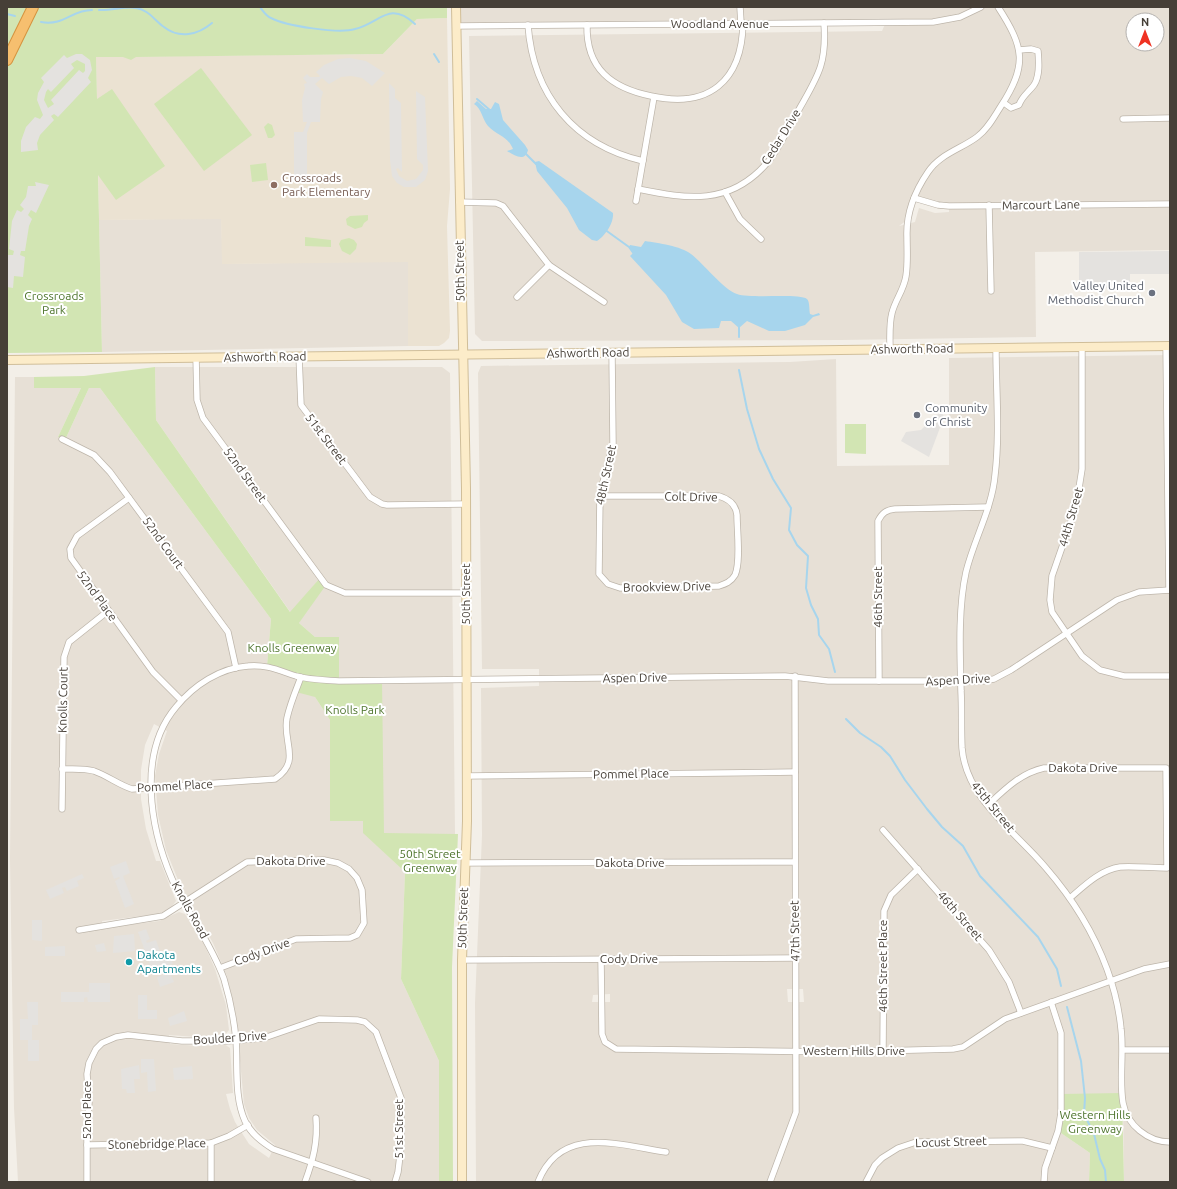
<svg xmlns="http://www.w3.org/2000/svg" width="1177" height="1189" viewBox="0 0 1177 1189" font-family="Ubuntu,sans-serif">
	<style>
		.residential { fill: #e7e0d6; fill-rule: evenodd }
		.education { fill: #ebe2d2 }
		.green { fill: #d2e5b3 }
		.parking { fill: #e4e2df; fill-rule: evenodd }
		.water { fill: #a7d5ed }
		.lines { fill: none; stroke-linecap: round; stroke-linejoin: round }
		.stream { stroke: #a7d5ed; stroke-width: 2 }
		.street-casing { stroke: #beb6ab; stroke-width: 7 }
		.secondary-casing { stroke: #d0be99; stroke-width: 10 }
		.highway-casing { stroke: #d5933f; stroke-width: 12 }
		.street { stroke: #fff; stroke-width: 5.5 }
		.secondary { stroke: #fcecc9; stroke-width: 8 }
		.highway { stroke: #f6bf6f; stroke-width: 10 }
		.education-dot { fill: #8d6e63; stroke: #fff; stroke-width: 1.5 }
		.worship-dot { fill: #6b7280; stroke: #fff; stroke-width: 1.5 }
		.culture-dot { fill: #0f9aa8; stroke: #fff; stroke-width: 1.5 }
		.labels { text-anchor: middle; stroke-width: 4; stroke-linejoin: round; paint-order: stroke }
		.street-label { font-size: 12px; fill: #463f37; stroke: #fff }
		.education-label { font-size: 12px; fill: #785e54; stroke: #fff; text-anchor: start }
		.worship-label { font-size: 12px; fill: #5b616d; stroke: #fff; text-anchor: end }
		.park-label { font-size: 12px; fill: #4e752d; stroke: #fff }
		.culture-label { font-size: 12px; fill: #0d838f; stroke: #fff; text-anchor: start }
	</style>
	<rect width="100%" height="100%" fill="#f3efe8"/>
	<!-- residential -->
	<g class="residential">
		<path d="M456 7H1170V250L1035 252 1036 337 841 340 482 341 475 334 469 36 882 31 886 22 456 26ZM1133 20H1157V44H1133ZM914 198 949 206V212L935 213 919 208 915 222 899 226 907 220Z"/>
		<path d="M221 218 223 264 408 261V346L102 352 99 220Z"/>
		<path d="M1170 355V1182H1124L1123 1104 1058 1131 1090 1153 1089 1182H476L475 1003 482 835 481 688 539 686V669H482L478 373 481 366 790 362 836 359 837 466 949 465V358ZM787 989H803L804 1002H788ZM610 994V1002H592L593 995Z"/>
		<path d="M155 367H442L450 373 455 834H384L339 681V637H315L299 623 320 578 291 613 156 420Z"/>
		<path d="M15 377H34V388H81L58 437 65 440 89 388H100L271 619 267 666 296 676 315 697 330 720V820L363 821 364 833 405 872 401 979 439 1061V1182H18L14 1108 10 859ZM154 724 167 731 159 754 155 776 158 815 166 850 182 890 213 943 227 976 236 1016 244 1104 249 1118 257 1130 275 1145 269 1158 249 1144 235 1122 230 1109 226 1094 233 1093 230 1048 224 1044 202 1046 170 1044 169 1035 196 1037 224 1036 229 1030 226 1005 215 969 204 944 185 914 179 912 159 921 111 927 103 926 102 921 158 914 170 909 176 901 160 861H156L146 829 141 799V770L145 745Z"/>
	</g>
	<!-- education -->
	<path class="education" d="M447 18 450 189 447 226 450 331 449 338 444 343 439 346H408V262L222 264 221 219 99 220 96 57 383 54 417 19Z"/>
	<!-- green -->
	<g class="green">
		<path d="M7 7H28L7 50Z"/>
		<path d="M37 7H447V18L417 19 383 54 136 57 131 60 123 57H96L97 99 112 89 165 166 116 200 98 175 102 352 9 353H7V68Z"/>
		<path d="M201 68 252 135 204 171 154 104Z"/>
		<path d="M268 123 272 125 275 135 272 138H268L264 127Z"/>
		<path d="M266 163 268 180 252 182 250 165Z"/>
		<path d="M368 215V220L364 223 362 227 355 229 347 225 346 219 350 216Z"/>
		<path d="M305 237 331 240V247L305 246Z"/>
		<path d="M349 238 354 240 357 244 356 249 350 255 342 251 339 244 341 240Z"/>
		<path d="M155 367 156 420 290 612 320 578 326 585 299 623 315 637H339V681L382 680 384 833 458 834 452 967 453 1182H439V1061L401 979 405 872 363 833V821H330V720L315 697 296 692 301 677 267 666 271 619 100 388H89L65 440 58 437 81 388H34V377L84 376Z"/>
		<path d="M845 424H866V454L845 453Z"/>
		<path d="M1122 1093 1124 1182H1089L1090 1153 1058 1131 1061 1094Z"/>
	</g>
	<!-- parking -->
	<g class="parking">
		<path d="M76 54H82L90 60 92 70 88 78 91 82 58 117 54 114 51 116 54 120 40 135 37 143 38 150 21 152V141L26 127 35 117 40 119 43 115 37 100 38 93 44 82 41 78 64 55 67 58ZM77 60 85 64V71L83 73 79 70 51 100 54 104 48 108 44 100 46 92 48 89 51 92 74 68 71 64Z"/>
		<path d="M350 58 366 61 385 73 372 86 362 78 351 76 341 77 329 84 322 78 315 84 323 92 321 99 320 122H311L307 133V179H294V132H303L307 122H303L302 100 305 88 304 84 307 83 303 78 307 74 310 77H319L320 76 316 72 324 65 338 59Z"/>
		<path d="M389 83 395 89V98L401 103 402 172 398 168 396 169 399 176 407 181 416 179 423 170V165L417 159 416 91 425 97 428 171 425 180 416 187H404L397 183 392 176 390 160Z"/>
		<path d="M35 182 49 185 36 213 31 210 28 215 32 219 29 226 25 251H21L20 255 25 257 23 277 14 276 13 288 7 287 8 255H13L14 251 9 249 12 221 17 210 21 212 24 209 20 205 26 197 28 186H36Z"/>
		<path d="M1170 251V274H1130V285H1121L1116 288 1079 289V252Z"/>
		<path d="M942 413 944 417 929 457 901 441 906 432 921 430 936 415Z"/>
		<path d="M126 861 130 873 123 876 134 904 125 908 115 881 120 878 119 877 114 879 110 867Z"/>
		<path d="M82 874 84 878 77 881 79 886 67 891 65 887 62 888 64 893 50 899 46 890Z"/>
		<path d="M32 920H42V941L32 940Z"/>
		<path d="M146 929 150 939 146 941 147 943 156 940 163 960 171 958 173 964 152 970 138 932Z"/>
		<path d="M134 934 135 951 113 953 114 936Z"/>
		<path d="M104 943 106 951 97 952 95 945Z"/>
		<path d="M65 946V956H45V947Z"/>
		<path d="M170 973 174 982 160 987 157 977Z"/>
		<path d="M89 983H110V1002H88L87 997 84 998V1002H61V992H89Z"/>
		<path d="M138 995H147V1010H157V1019H138Z"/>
		<path d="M27 1002H38V1025H32V1040H39V1061H28V1040H20V1019H28Z"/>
		<path d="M184 1011 187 1021 170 1026 168 1018Z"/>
		<path d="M141 1059H154L156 1091 148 1092 147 1072 141 1073Z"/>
		<path d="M139 1065 140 1079H134L135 1093H127L126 1089H122L121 1069Z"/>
		<path d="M192 1066 193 1079 174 1080 173 1068Z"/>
	</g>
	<!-- water -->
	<g class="water">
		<path d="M477 101 486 109H491L495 102 499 104 503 120 525 145 528 150C525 162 515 156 507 151L513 149C507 135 497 136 488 126 482 119 482 109 474 104Z"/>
		<path d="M539 161 613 213C614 223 605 236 597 241L592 240 579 230 567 208 537 171 535 162Z"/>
		<path d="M645 241C658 243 681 246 691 254 704 264 724 290 737 294 751 299 799 293 807 299 810 302 809 310 810 314L813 315 819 313 820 315 813 317 805 325 785 331H769L747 321 739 328 731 321H721L719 328 694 329 682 322 666 295 630 256 633 253 629 247 630 245 641 247Z"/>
	</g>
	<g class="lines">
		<!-- stream -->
		<g class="stream">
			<path d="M260 7C263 11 266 16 271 18 286 26 339 34 355 29 380 23 389 0 415 24"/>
			<path d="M99 10C111 11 125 6 136 8 149 10 154 20 164 27 179 39 198 35 212 23"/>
			<path d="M7 14 15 16"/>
			<path d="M41 22C65 26 71 10 92 10"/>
			<path d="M434 54 439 62"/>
			<path d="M477 99 491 111"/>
			<path d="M525 153 536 164"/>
			<path d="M604 229 629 247 634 254"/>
			<path d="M739 327V337"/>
			<path d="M739 370 747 409 759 449 773 479 791 508 789 530 797 545 808 556 806 588 811 605 818 619 819 635 829 649 835 672"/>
			<path d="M846 719 860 733 881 747 890 756 905 780 927 809 942 827 963 846 980 876 1038 937 1057 969 1061 986"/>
			<path d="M1067 1007 1081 1061 1085 1098 1084 1114 1094 1134 1100 1159 1105 1170 1106 1182"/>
		</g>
		<defs>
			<g id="street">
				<path d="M740 7 741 23"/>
				<path d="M528 25C533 95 574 145 643 161"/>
				<path d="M587 25C586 69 612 88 651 96 709 109 742 81 743 23"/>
				<path d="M456 26 933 22 960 17 981 7"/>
				<path d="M1004 103 1011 108 1019 105C1022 96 1028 93 1034 85 1040 76 1039 62 1038 51L1031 49 1019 50"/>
				<path d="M1123 119 1170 118"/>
				<path d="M638 189C687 199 730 206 767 163 779 149 787 130 797 113 817 77 827 66 824 23"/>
				<path d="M725 192 740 219 761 239"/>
				<path d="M914 198 938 205 949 206 1170 204"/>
				<path d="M636 201 654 97"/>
				<path d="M459 202 496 203 503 206 549 265 604 302"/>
				<path d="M989 205 991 291"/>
				<path d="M517 297 549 265"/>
				<path d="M1166 346 1169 590"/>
				<path d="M1082 347V469L1076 507 1052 576 1050 600 1052 612 1082 656 1100 670 1124 676H1170"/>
				<path d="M996 348C996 389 1000 435 995 475 992 509 974 539 966 572 958 608 960 653 961 691 962 709 961 729 962 748 966 799 1015 831 1046 868 1072 898 1093 931 1107 969 1114 988 1119 1008 1121 1029 1124 1053 1119 1080 1123 1103 1127 1125 1148 1142 1170 1142"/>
				<path d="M890 349C890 338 889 324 892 313 895 300 904 290 906 276 908 263 907 250 907 237 906 213 915 191 928 172 940 154 961 149 977 137 988 129 994 117 1001 106 1028 65 1024 47 998 7"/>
				<path d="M299 356 301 405 370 497 382 504 387 505 466 504"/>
				<path d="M196 357 197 400 203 418 326 585 345 593H466"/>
				<path d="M62 439 94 455 110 472 228 632 236 668"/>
				<path d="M600 494 607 496H719C729 499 736 504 737 515 737 531 741 562 735 575 731 582 725 584 719 586L620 588 608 584 599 574 600 494 613 444 612 353"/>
				<path d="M129 498 77 536 70 549 71 558 153 672 181 700"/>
				<path d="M879 681 878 521C882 513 886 510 895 509L988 507"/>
				<path d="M62 769C73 769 84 768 94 771 108 776 119 785 132 789L275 779C302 761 282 742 287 718 290 704 296 690 301 677"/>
				<path d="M467 776 795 772"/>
				<path d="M988 805C1005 789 1021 773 1044 768H1166L1167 868C1152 868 1135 866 1120 867 1100 870 1084 886 1070 898"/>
				<path d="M62 809 64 657 69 642 108 611"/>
				<path d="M883 830 989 950 1009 982 1021 1013"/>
				<path d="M466 863 795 862"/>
				<path d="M79 930 163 916 247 862 324 860 338 863 349 869 357 878 362 890 364 923 357 935 350 938 296 939 220 968"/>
				<path d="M601 959 602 1034 605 1042 616 1049 840 1052 953 1049 963 1047 1005 1019 1144 969 1170 964"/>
				<path d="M462 960 796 958"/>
				<path d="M1123 1050H1170"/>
				<path d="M883 1051 884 911 891 895 918 869"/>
				<path d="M211 1143V1182"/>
				<path d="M87 1145 211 1143 229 1136 248 1125"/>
				<path d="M87 1182V1128L89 1103 87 1074 89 1063 96 1049 102 1043 116 1037 128 1035 182 1041H227L264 1038 319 1019 357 1020 365 1022 376 1032 401 1098V1147L398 1172 395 1182"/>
				<path d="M305 1182C313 1160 318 1142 316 1118"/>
				<path d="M368 1182 273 1149C262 1142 251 1134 245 1121 234 1097 238 1066 236 1040 234 1019 230 999 224 979 211 943 188 914 172 879 150 828 137 753 176 707 194 685 220 668 248 666 266 664 280 671 296 676 310 680 325 680 339 681L785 676 828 681H983L994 679 1011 670 1117 600 1139 592 1170 590"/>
				<path d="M538 1182C561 1124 619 1145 666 1152"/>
				<path d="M770 1182 796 1112 795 676"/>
				<path d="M866 1182 875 1165 882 1158 898 1148 916 1142 1023 1141 1052 1148"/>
				<path d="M1044 1182 1045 1168 1058 1131 1061 1113V1033L1051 1002"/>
			</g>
			<g id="secondary">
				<path d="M456 7 466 488 467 821 462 960V1182"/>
				<path d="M7 360 1170 346"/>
			</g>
			<path id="highway" d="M7 60 33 7"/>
		</defs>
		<!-- street casing -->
		<use href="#street" class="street-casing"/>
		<!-- secondary casing -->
		<use href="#secondary" class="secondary-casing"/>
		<!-- highway casing -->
		<use href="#highway" class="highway-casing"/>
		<!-- street -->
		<use href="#street" class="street"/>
		<!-- secondary -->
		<use href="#secondary" class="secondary"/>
		<!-- highway -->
		<use href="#highway" class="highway"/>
	</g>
	<!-- markers -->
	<circle class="education-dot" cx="274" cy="185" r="4"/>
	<g class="worship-dot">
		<circle cx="1152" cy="293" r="4"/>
		<circle cx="917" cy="415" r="4"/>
	</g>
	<circle class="culture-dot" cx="129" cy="962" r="4"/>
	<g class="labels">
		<!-- street labels -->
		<g class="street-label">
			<text x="720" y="28">Woodland Avenue</text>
			<text transform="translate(781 137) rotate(-58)" y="4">Cedar Drive</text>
			<text transform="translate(1041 205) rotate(-1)" y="4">Marcourt Lane</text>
			<text transform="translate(460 271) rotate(-91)" y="4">50th Street</text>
			<text transform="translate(912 349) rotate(-1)" y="4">Ashworth Road</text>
			<text transform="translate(588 353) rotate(-1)" y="4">Ashworth Road</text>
			<text transform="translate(265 357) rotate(-1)" y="4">Ashworth Road</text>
			<text transform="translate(326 439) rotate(53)" y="4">51st Street</text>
			<text transform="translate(245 475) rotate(54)" y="4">52nd Street</text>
			<text transform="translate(606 475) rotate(-78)" y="4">48th Street</text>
			<text transform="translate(691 497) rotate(1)" y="4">Colt Drive</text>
			<text transform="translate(1071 517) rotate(-74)" y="4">44th Street</text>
			<text transform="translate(163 543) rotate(54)" y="4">52nd Court</text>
			<text transform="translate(667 587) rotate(-1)" y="4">Brookview Drive</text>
			<text transform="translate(466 594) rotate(-90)" y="4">50th Street</text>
			<text transform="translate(97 596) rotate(54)" y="4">52nd Place</text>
			<text transform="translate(878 597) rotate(-90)" y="4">46th Street</text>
			<text transform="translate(635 678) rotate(-1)" y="4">Aspen Drive</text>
			<text transform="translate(958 680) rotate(-3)" y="4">Aspen Drive</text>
			<text transform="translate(63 700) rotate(-89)" y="4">Knolls Court</text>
			<text x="1083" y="772">Dakota Drive</text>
			<text transform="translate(631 774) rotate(-1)" y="4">Pommel Place</text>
			<text transform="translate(175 786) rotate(-3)" y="4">Pommel Place</text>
			<text transform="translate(993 807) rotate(51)" y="4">45th Street</text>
			<text x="291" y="865">Dakota Drive</text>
			<text x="630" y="867">Dakota Drive</text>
			<text transform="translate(190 910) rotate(61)" y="4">Knolls Road</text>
			<text transform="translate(960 916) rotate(49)" y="4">46th Street</text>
			<text transform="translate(463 918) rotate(-88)" y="4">50th Street</text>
			<text transform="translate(795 931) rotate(-91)" y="4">47th Street</text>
			<text transform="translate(262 952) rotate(-20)" y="4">Cody Drive</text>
			<text x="629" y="963">Cody Drive</text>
			<text transform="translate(883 966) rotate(-90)" y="4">46th Street Place</text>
			<text transform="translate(230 1038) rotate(-4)" y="4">Boulder Drive</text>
			<text x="854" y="1055">Western Hills Drive</text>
			<text transform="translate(87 1110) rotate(-90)" y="4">52nd Place</text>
			<text transform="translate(399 1129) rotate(-90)" y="4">51st Street</text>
			<text transform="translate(951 1142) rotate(-2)" y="4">Locust Street</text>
			<text transform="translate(157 1144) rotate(-1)" y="4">Stonebridge Place</text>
		</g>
		<!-- education labels -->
		<g class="education-label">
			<text x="282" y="182">Crossroads<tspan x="282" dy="14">Park Elementary</tspan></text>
		</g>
		<!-- worship labels -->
		<g class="worship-label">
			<text x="1144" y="290">Valley United<tspan x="1144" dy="14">Methodist Church</tspan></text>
			<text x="925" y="412" text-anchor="start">Community<tspan x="925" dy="14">of Christ</tspan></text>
		</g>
		<!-- park labels -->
		<g class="park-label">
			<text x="54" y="300">Crossroads<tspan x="54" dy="14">Park</tspan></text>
			<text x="292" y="652">Knolls Greenway</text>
			<text x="355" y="714">Knolls Park</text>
			<text x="430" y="858">50th Street<tspan x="430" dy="14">Greenway</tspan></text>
			<text x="1095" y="1119">Western Hills<tspan x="1095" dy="14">Greenway</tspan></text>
		</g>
		<!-- culture labels -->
		<g class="culture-label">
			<text x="137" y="959">Dakota<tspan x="137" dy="14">Apartments</tspan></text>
		</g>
	</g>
	<!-- border -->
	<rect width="1177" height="1189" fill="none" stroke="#463f37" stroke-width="16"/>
	<!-- north arrow -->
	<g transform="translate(1145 32)"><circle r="19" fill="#ffffff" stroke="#b5b2af"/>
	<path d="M0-3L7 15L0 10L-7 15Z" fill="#ef3223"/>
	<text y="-6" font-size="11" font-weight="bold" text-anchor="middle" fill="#463f37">N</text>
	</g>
</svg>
